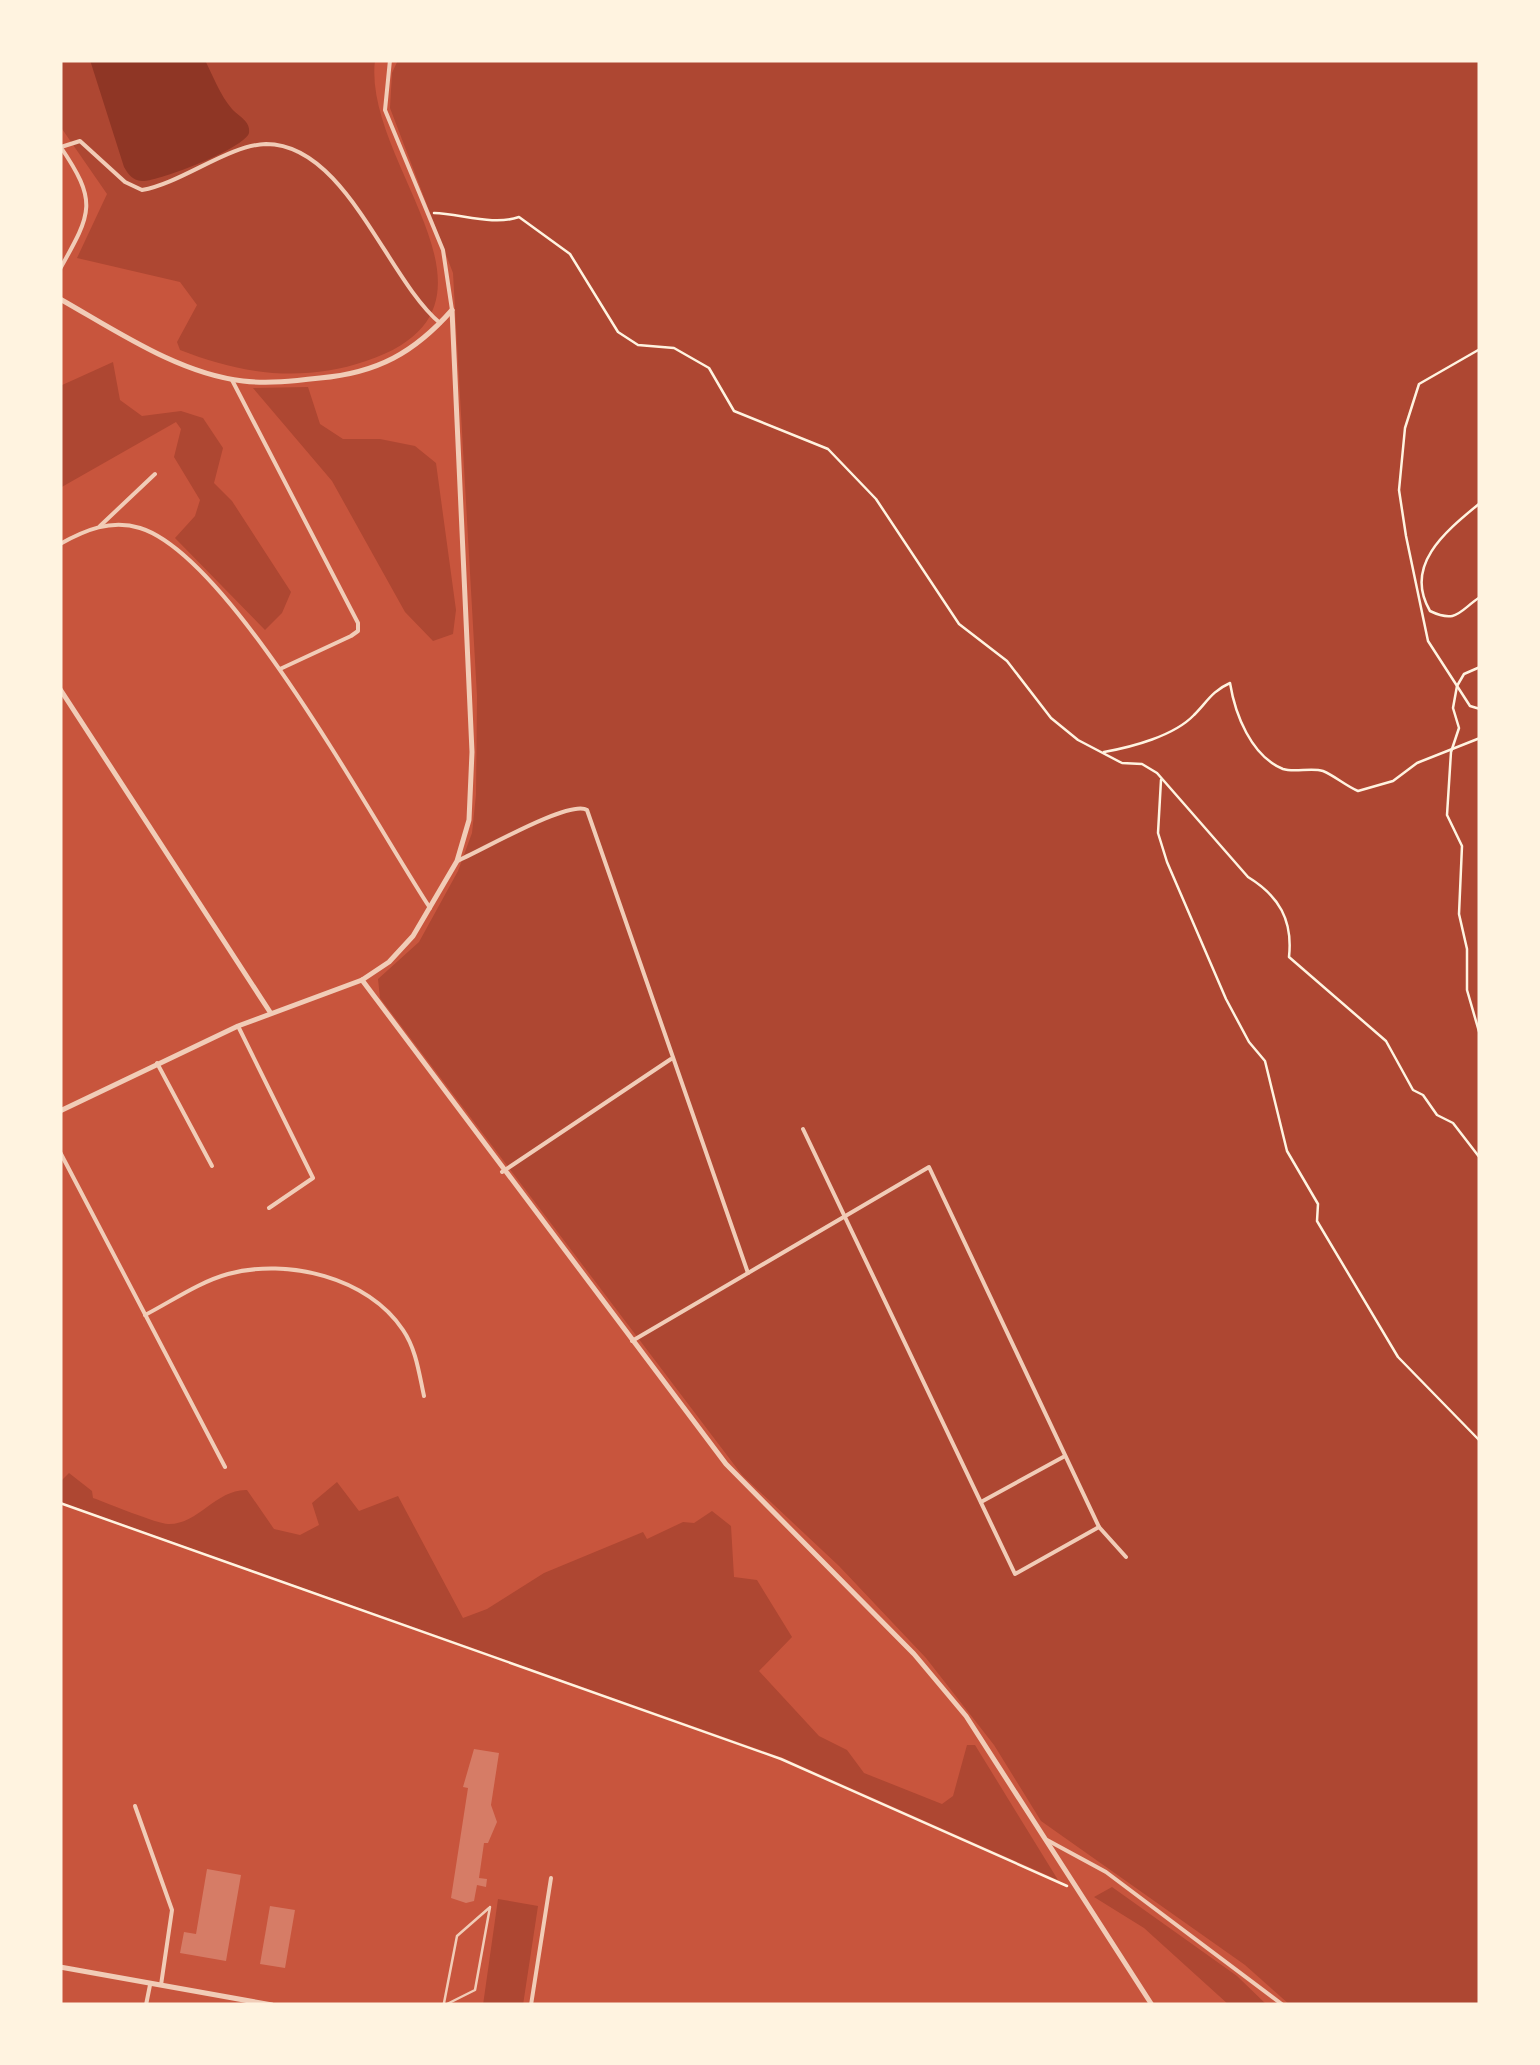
<svg xmlns="http://www.w3.org/2000/svg" width="1540" height="2065" viewBox="0 0 1540 2065" font-family="Lora,serif">
	<style>
		.green { fill: #ae4732 }
		.water { fill: #8f3625 }
		.building { fill: #d67c66 }
		.lines { fill: none; stroke-linecap: round; stroke-linejoin: round }
		.path { stroke: #fff3e0; stroke-width: 2.5 }
		.service { stroke: #f1ccb7; stroke-width: 2.5 }
		.minor { stroke: #f1ccb7; stroke-width: 4 }
		.tertiary { stroke: #f1ccb7; stroke-width: 5 }
	</style>
	<rect width="100%" height="100%" fill="#c8553d"/>
	<!-- green -->
	<g class="green">
		<path d="M60 60H375C362 166 529 306 366 361 302 383 241 374 180 350L177 342 197 305 180 282 77 258 107 194 60 126Z"/>
		<path d="M398 60H1480V2005H1290L1245 1965 1041 1821 994 1745 926 1658 839 1566 742 1475 380 998 378 979 419 942 458 871 472 833 476 795 477 696 453 273 390 108 392 73Z"/>
		<path d="M113 362 120 400 142 416 181 411 203 418 223 448 214 483 232 501 291 592 282 613 265 630 175 538 195 516 200 500 174 457 181 429 176 422 60 488V386Z"/>
		<path d="M308 387 320 424 343 439H380L415 446 436 463 456 610 453 634 433 641 405 612 332 481 253 388Z"/>
		<path d="M69 1473 92 1491 93 1498C107 1503 158 1524 168 1524 198 1525 216 1489 247 1490L274 1529 300 1535 319 1525 312 1503 337 1482 359 1511 398 1496 463 1618 487 1609 544 1573 643 1532 647 1539 683 1522 694 1523 712 1511 731 1526 734 1577 757 1580 792 1637 759 1671 819 1736 847 1750 864 1773 942 1804 953 1796 967 1745H975L1058 1880 783 1758 60 1502V1482Z"/>
		<path d="M1112 1887 1237 1976 1267 2005H1229L1144 1928 1094 1897Z"/>
		<path d="M498 1899 538 1906 523 2005H483Z"/>
	</g>
	<!-- water -->
	<path class="water" d="M90 60H205C213 76 220 95 232 109 238 116 251 121 249 133 245 148 158 182 142 181 132 180 128 174 124 167Z"/>
	<!-- building -->
	<g class="building">
		<path d="M474 1749 499 1753 491 1805 497 1822 488 1843H484L479 1878 487 1879 486 1887 477 1885 474 1901 466 1903 451 1898 468 1788 463 1787Z"/>
		<path d="M207 1869 241 1875 226 1961 180 1953 184 1932 196 1934Z"/>
		<path d="M270 1906 295 1910 285 1968 260 1964Z"/>
	</g>
	<g class="lines">
		<!-- path -->
		<g class="path">
			<path d="M434 213C461 214 494 226 519 217L570 254 618 332 638 345 674 348 709 368 734 411 828 449 876 499 959 624 1007 661 1051 718 1078 740 1122 763 1142 764 1157 773 1248 877C1279 896 1293 920 1289 957L1386 1041 1413 1090 1423 1095 1437 1115 1453 1123 1480 1158"/>
			<path d="M1480 349 1419 384 1405 428 1399 490 1406 536 1428 641 1470 706 1480 709"/>
			<path d="M1480 503C1446 531 1403 565 1430 611 1457 624 1459 611 1480 597"/>
			<path d="M1480 667 1464 674 1457 686 1453 708 1459 728 1451 752 1447 815 1462 846 1459 914 1467 949V990L1480 1035"/>
			<path d="M1104 752C1132 747 1174 736 1194 715 1207 702 1212 691 1230 683 1235 714 1251 756 1283 769 1295 773 1311 767 1323 771 1335 776 1346 786 1358 791L1393 781 1417 763 1480 738"/>
			<path d="M1161 780 1158 833 1167 862 1226 999 1249 1042 1265 1061 1287 1151 1318 1204 1317 1221 1398 1357 1480 1441"/>
			<path d="M60 1503 781 1759 1067 1886"/>
		</g>
		<!-- service -->
		<g class="service">
			<path d="M444 2003 457 1936 489 1908"/>
			<path d="M445 2005 475 1990 490 1907"/>
		</g>
		<!-- minor -->
		<g class="minor">
			<path d="M390 60 385 110 443 250 452 310"/>
			<path d="M60 146C98 202 92 212 60 269"/>
			<path d="M61 147 80 141 125 182 142 190C182 183 228 145 266 144 346 144 387 279 440 323"/>
			<path d="M232 380 358 623V631L351 636 280 669"/>
			<path d="M100 526 155 474"/>
			<path d="M60 544C85 530 111 519 140 528 231 556 374 823 430 908"/>
			<path d="M457 861C481 851 570 799 587 810L748 1273"/>
			<path d="M238 1026 313 1178 269 1208"/>
			<path d="M157 1063 212 1166"/>
			<path d="M803 1129 1015 1574 1099 1527"/>
			<path d="M60 1152 225 1467"/>
			<path d="M502 1172 671 1059"/>
			<path d="M145 1315C172 1301 199 1282 228 1274 287 1258 368 1277 403 1330 416 1349 419 1373 424 1396"/>
			<path d="M632 1341 929 1167 1099 1527 1126 1557"/>
			<path d="M981 1502 1065 1456"/>
			<path d="M135 1806 172 1910 161 1985"/>
			<path d="M1047 1840 1106 1872 1283 2005"/>
			<path d="M146 2005 150 1985"/>
			<path d="M531 2005 551 1878"/>
		</g>
		<!-- tertiary -->
		<g class="tertiary">
			<path d="M60 299C115 330 179 374 243 381 268 384 294 381 320 378 377 373 414 353 452 310"/>
			<path d="M60 689 270 1012"/>
			<path d="M362 980 726 1464 914 1654 966 1716 1152 2005"/>
			<path d="M60 1111 238 1026 362 980 389 962 413 936 457 861 469 820 472 752 452 310"/>
			<path d="M60 1967 272 2005"/>
		</g>
	</g>
	<!-- border -->
	<rect width="1540" height="2065" fill="none" stroke="#fff3e0" stroke-width="125"/>
</svg>
